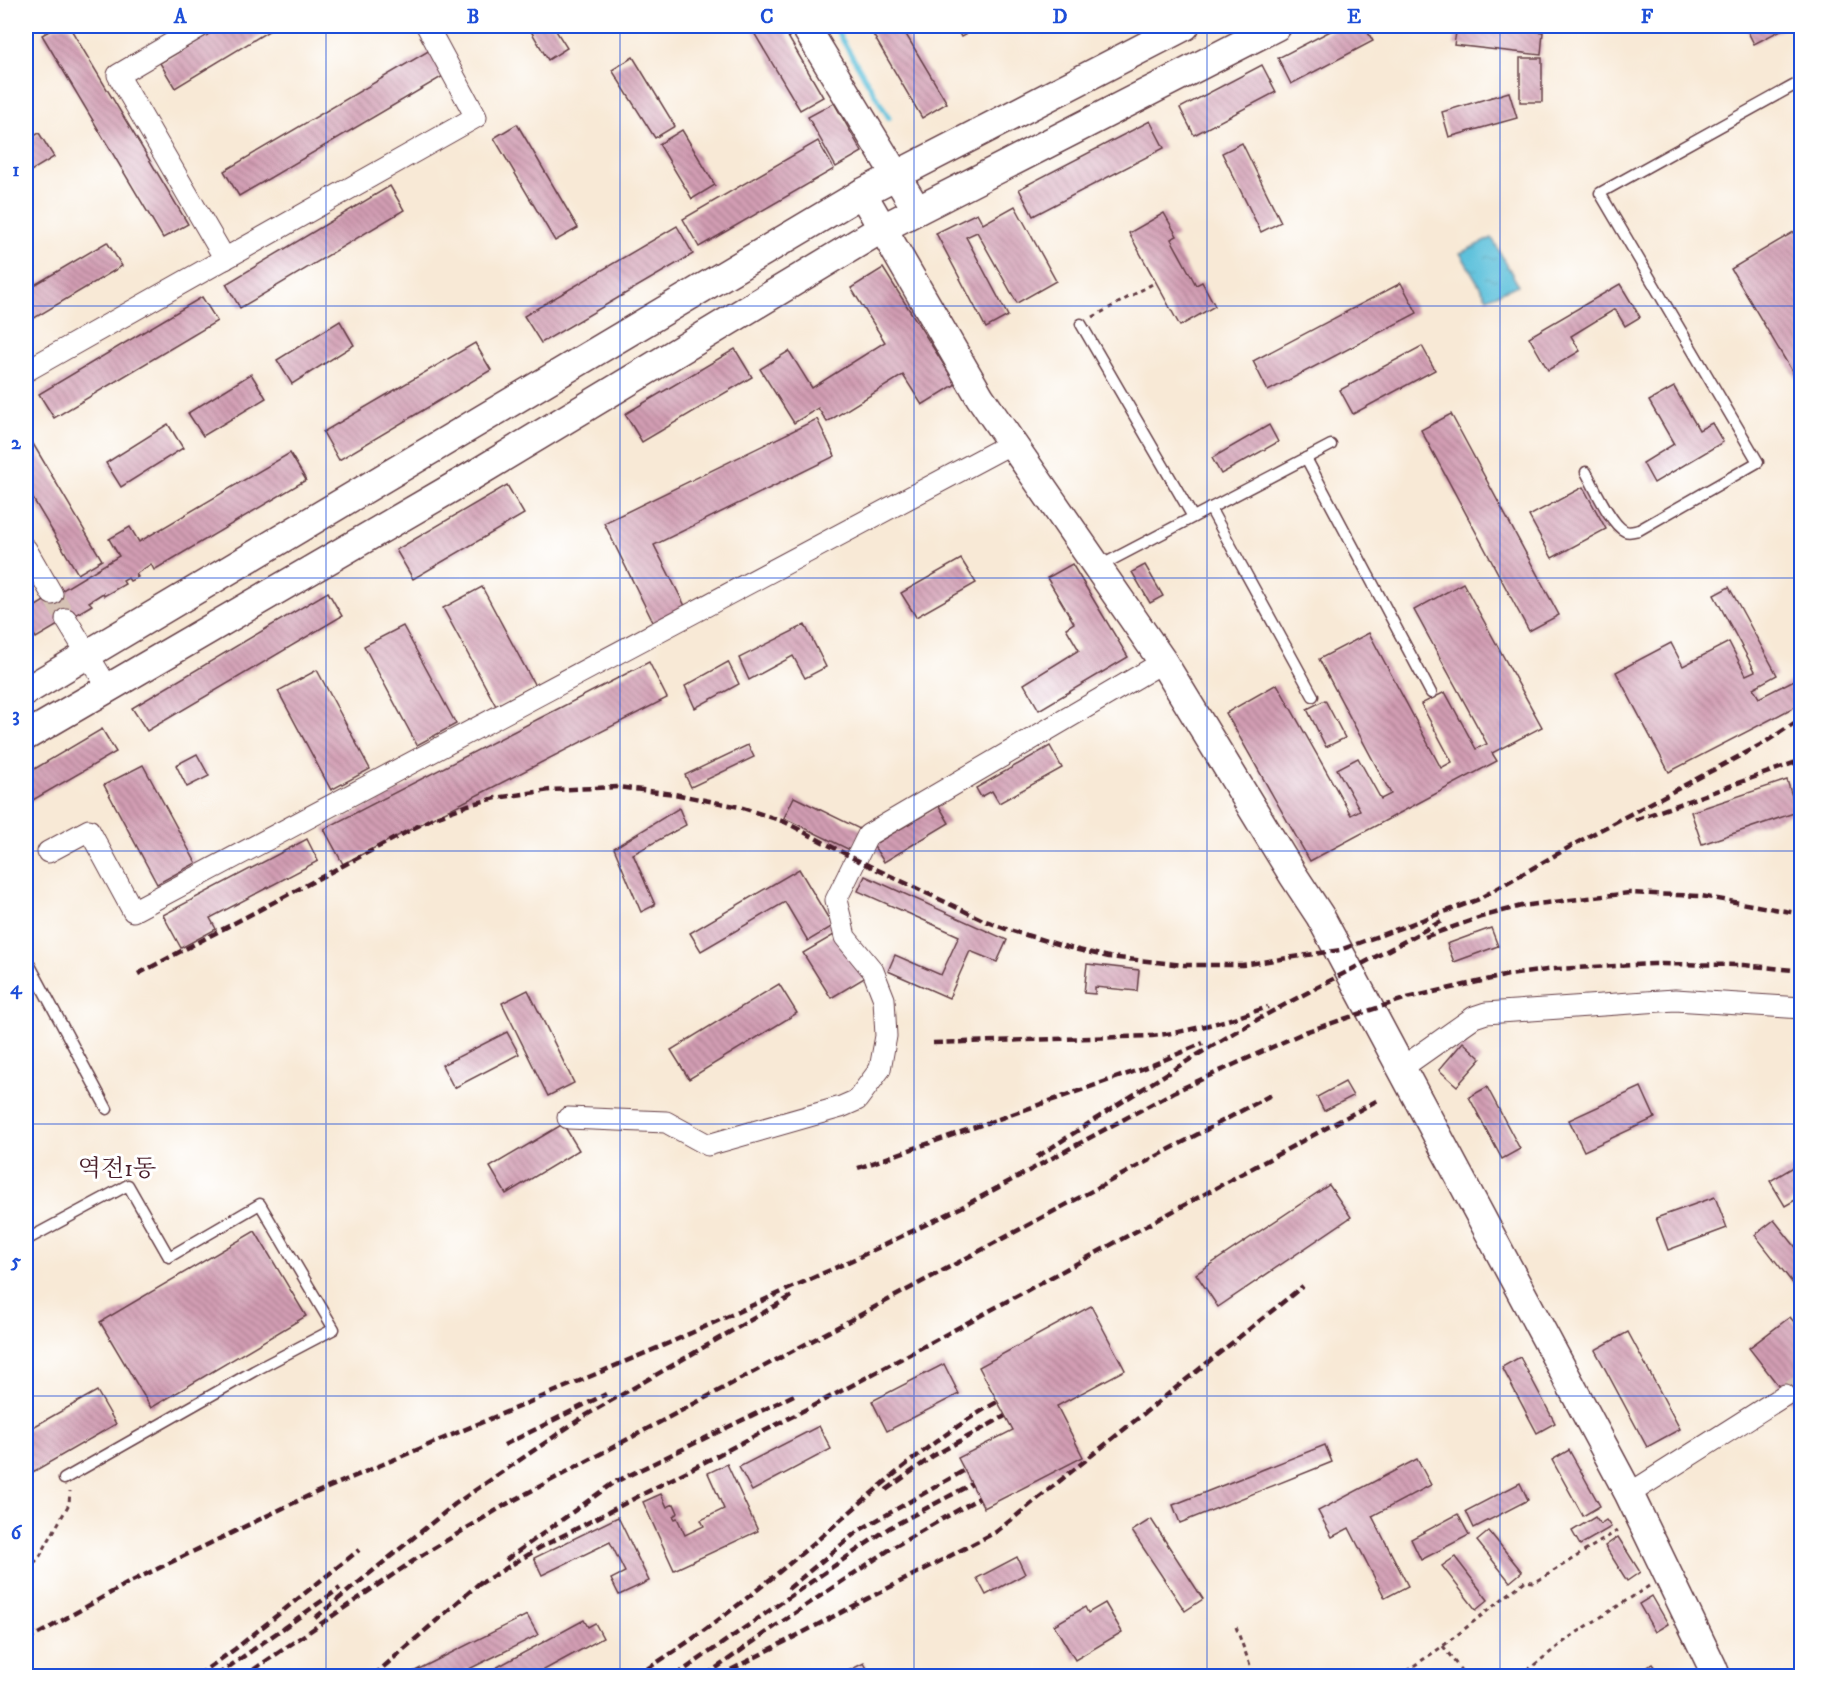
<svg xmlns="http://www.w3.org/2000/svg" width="1827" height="1702" viewBox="0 0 1827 1702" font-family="'IM FELL DW Pica','Noto Serif KR',serif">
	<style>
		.water { fill: url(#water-ripples); stroke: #547083; stroke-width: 1.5 }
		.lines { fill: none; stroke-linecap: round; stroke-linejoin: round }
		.stream { stroke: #5dc1db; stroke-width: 5 }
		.building { fill: url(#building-back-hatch) }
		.street-tunnel { stroke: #d5c1b4; stroke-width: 21; stroke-dasharray: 21 10; stroke-linecap: butt }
		.lane-casing { stroke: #643d45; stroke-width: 13 }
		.street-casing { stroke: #643d45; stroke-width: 23 }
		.secondary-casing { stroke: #643d45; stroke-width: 31 }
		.path { stroke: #643d45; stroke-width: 3; stroke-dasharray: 4.5 4.5; stroke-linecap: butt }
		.lane { stroke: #fff; stroke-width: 10 }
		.street { stroke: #fff; stroke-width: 21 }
		.secondary { stroke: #fff; stroke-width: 28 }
		.rail { stroke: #4a1f2b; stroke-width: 4.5; stroke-dasharray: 9 4.5; stroke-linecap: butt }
		.grid { fill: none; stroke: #1d4ed8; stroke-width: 1.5; stroke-opacity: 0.55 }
		.labels { text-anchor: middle; stroke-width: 6; stroke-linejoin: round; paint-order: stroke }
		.neighbourhood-label { font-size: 24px; fill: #4a1f2b; stroke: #fff }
		.neatline { fill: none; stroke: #1d4ed8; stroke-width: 2 }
		.grid-label { font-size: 20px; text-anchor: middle; font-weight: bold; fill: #1d4ed8 }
	</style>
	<defs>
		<pattern id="water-ripples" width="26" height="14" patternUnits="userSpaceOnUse" patternTransform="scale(1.5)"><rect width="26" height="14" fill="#5dc1db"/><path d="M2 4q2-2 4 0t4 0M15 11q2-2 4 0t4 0" fill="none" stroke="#52a5bc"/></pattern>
		<pattern id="building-back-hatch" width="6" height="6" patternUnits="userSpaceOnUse" patternTransform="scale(1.5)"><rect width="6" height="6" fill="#d29db3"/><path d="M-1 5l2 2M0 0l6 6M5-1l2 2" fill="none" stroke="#ac7f92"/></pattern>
	</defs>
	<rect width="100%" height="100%" fill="#fff"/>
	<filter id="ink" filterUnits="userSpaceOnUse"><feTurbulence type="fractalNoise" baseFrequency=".0167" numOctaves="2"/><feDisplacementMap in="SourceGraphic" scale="12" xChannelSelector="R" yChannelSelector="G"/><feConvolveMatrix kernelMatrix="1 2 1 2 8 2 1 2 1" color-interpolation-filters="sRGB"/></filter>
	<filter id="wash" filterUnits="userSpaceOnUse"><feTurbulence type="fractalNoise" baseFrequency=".008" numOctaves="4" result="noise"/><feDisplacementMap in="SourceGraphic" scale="24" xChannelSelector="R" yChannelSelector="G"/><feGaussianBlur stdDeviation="1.35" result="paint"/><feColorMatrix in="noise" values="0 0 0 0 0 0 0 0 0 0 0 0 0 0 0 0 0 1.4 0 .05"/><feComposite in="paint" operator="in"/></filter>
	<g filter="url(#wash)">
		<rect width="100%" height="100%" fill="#f8e9d6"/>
		<!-- water -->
		<path class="water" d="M1492 238 1518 285 1487 298 1460 253Z"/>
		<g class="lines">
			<!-- stream -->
			<path class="stream" d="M834 26 889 118"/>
		</g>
		<g id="blocks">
			<!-- building -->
			<g class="building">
				<path d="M58 26H69L188 224 163 238 42 35Z"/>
				<path d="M222 26H277L175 88 160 63Z"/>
				<path d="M528 26H553L567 48 548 60Z"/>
				<path d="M750 26H782L823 97 800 110Z"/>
				<path d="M868 26H901L947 103 922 118Z"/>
				<path d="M955 26H981L961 37Z"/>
				<path d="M1340 26H1364L1373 41 1291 84 1278 58Z"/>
				<path d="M1457 26H1485L1543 32 1541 55 1454 45Z"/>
				<path d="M1745 26H1789L1754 44Z"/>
				<path d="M430 50 445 75 239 196 224 171Z"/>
				<path d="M633 57 675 126 655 138 612 70Z"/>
				<rect x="1520" y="58" width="22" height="44"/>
				<path d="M1262 65 1276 92 1194 135 1180 108Z"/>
				<path d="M1509 92 1517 118 1449 137 1442 112Z"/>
				<path d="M834 103 862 152 836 167 808 117Z"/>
				<path d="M1150 121 1164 148 1033 216 1019 189Z"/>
				<path d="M517 124 578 228 555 241 494 138Z"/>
				<path d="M682 130 715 185 692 199 659 144Z"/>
				<path d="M39 133 54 157 26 174V141Z"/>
				<path d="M818 141 834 169 699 247 683 219Z"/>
				<path d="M1242 143 1281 222 1261 232 1222 153Z"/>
				<path d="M390 186 404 210 240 308 226 284Z"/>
				<path d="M1015 206 1056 281 1017 303 977 232 966 237 1008 316 986 328 936 233 977 213 983 224Z"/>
				<path d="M1164 213 1177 236 1171 239 1196 285 1202 282 1215 306 1180 326 1129 233Z"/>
				<path d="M677 226 693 254 541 343 524 316Z"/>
				<path d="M1802 227V388L1731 269Z"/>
				<path d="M107 242 122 266 26 323V290Z"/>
				<path d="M883 268 956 384 922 405 903 375 827 422 818 408 794 423 760 369 789 351 812 388 885 342 851 288Z"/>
				<path d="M1401 283 1417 313 1268 391 1253 361Z"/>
				<path d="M1620 284 1640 317 1625 326 1615 309 1571 336 1580 351 1548 370 1529 337Z"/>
				<path d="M202 297 217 321 54 418 39 394Z"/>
				<path d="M340 321 354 345 292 384 277 360Z"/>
				<path d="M475 343 491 370 339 460 323 432Z"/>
				<path d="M1422 346 1435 370 1353 414 1340 390Z"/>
				<path d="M735 349 752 377 642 442 625 414Z"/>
				<path d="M251 374 266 398 203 436 188 413Z"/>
				<path d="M1674 387 1699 430 1712 423 1723 442 1654 483 1643 463 1674 444 1649 401Z"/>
				<path d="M1451 414 1559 615 1529 631 1421 430Z"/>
				<path d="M817 419 835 456 654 545 686 608 654 624 604 523Z"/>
				<path d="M168 424 183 448 121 487 106 463Z"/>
				<path d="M1269 425 1278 442 1221 474 1212 458Z"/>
				<path d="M26 432 102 560 78 574 26 487Z"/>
				<path d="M290 453 306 480 154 570 151 564 136 574 138 577 130 581 128 578 123 581 125 584 104 596 103 593 89 602 92 605 36 638 33 633 26 638V612L119 556 109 539 130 527 139 542Z"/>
				<path d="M507 485 524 514 413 579 396 550Z"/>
				<path d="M1583 487 1606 529 1552 558 1529 516Z"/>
				<path d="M961 559 976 583 916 617 901 593Z"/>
				<path d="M1072 564 1128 657 1039 710 1024 684 1079 650 1066 628 1074 623 1047 578Z"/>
				<path d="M1145 565 1163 596 1150 603 1132 572Z"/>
				<path d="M1463 583 1542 727 1492 753 1497 761 1310 861 1226 713 1277 684 1351 815 1360 810 1337 769 1358 758 1381 799 1391 794 1319 659 1369 633 1441 768 1452 762 1421 704 1445 692 1476 749 1487 744 1414 610Z"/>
				<path d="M482 587 535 686 496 706 443 608Z"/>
				<path d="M1729 587 1777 675 1753 688 1759 698 1802 676V703L1669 772 1616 672 1671 643 1683 666 1729 642 1746 675 1755 671 1714 595Z"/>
				<path d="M328 592 342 616 147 731 132 708Z"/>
				<path d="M805 625 826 667 805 678 793 656 749 680 739 658Z"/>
				<path d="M403 626 456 724 417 745 364 646Z"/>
				<path d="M649 662 667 698 343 864 324 829Z"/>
				<path d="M728 662 739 684 695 708 685 686Z"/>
				<path d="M317 670 370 769 331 790 278 691Z"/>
				<path d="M1325 700 1345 738 1326 747 1307 709Z"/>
				<path d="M102 729 116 752 26 804V774Z"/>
				<path d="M748 745 754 757 691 787 685 775Z"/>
				<path d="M1050 746 1062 768 999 803 992 791 981 797 976 788Z"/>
				<path d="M197 754 209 776 187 787 176 765Z"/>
				<path d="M143 765 196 863 157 884 104 785Z"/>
				<path d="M1787 780 1797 812 1702 844 1691 812Z"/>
				<path d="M794 797 862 830 852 851 784 818Z"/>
				<path d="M939 806 949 823 884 862 873 845Z"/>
				<path d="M679 808 686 825 633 854 655 905 641 912 614 848Z"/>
				<path d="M307 839 318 861 210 918 216 929 181 948 163 915Z"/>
				<path d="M799 869 833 926 808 941 785 902 701 951 690 933Z"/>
				<path d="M865 876 1007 940 997 962 970 951 949 998 888 971 895 955 941 975 959 936 858 891Z"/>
				<path d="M1491 928 1498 946 1454 962 1447 944Z"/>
				<path d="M839 932 866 977 831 998 803 953Z"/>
				<path d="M1087 964 1139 970 1137 991 1095 987V994L1084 993Z"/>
				<path d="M779 984 797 1013 689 1079 671 1050Z"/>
				<path d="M528 990 574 1083 548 1096 502 1003Z"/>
				<path d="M507 1032 519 1054 454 1088 442 1065Z"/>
				<path d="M1463 1042 1481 1059 1457 1086 1439 1070Z"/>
				<path d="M1345 1082 1353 1096 1324 1111 1317 1097Z"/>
				<path d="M1487 1087 1520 1149 1502 1159 1469 1097Z"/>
				<path d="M1641 1087 1655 1118 1584 1151 1569 1120Z"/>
				<path d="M563 1124 579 1150 506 1194 490 1167Z"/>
				<path d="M1802 1162V1196L1785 1206 1770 1181Z"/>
				<path d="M1329 1185 1351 1217 1218 1307 1196 1274Z"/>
				<path d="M1715 1197 1727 1228 1668 1250 1656 1218Z"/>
				<path d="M1774 1220 1802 1255V1295L1755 1235Z"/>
				<path d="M255 1231 306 1316 151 1408 100 1322Z"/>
				<path d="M1091 1306 1125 1370 1057 1406 1083 1457 984 1508 958 1458 1013 1430 979 1367Z"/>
				<path d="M1790 1317 1802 1332V1416L1749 1348Z"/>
				<path d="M1628 1332 1680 1429 1647 1447 1595 1350Z"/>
				<path d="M1520 1357 1555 1423 1537 1433 1502 1367Z"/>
				<path d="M944 1364 959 1394 887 1431 872 1401Z"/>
				<path d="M97 1391 116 1424 26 1476V1431Z"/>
				<path d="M819 1426 831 1449 752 1491 739 1467Z"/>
				<path d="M1325 1445 1332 1462 1180 1523 1173 1505Z"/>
				<path d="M1569 1450 1600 1506 1583 1516 1552 1460Z"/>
				<path d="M1417 1459 1431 1485 1372 1516 1408 1586 1385 1598 1349 1528 1332 1537 1318 1511Z"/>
				<path d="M727 1464 758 1531 674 1570 643 1502 661 1494 667 1507 674 1504 678 1513 673 1516 675 1519 677 1518 685 1535 704 1526 701 1520 724 1509 708 1473Z"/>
				<path d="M1520 1483 1528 1500 1474 1528 1466 1511Z"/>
				<path d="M1458 1514 1469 1535 1421 1560 1411 1539Z"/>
				<path d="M618 1517 649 1581 619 1595 611 1579 625 1572 610 1542 542 1575 534 1558Z"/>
				<path d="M1595 1517 1600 1524 1606 1520 1611 1527 1580 1545 1572 1531Z"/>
				<path d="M1151 1519 1203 1599 1185 1611 1132 1531Z"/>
				<path d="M1489 1531 1522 1572 1510 1582 1477 1541Z"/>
				<path d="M1618 1537 1640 1572 1627 1581 1605 1546Z"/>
				<path d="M1017 1557 1025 1574 986 1595 977 1578Z"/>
				<path d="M1455 1557 1488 1600 1476 1610 1442 1566Z"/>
				<path d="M1652 1596 1668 1624 1655 1632 1639 1604Z"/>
				<path d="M1105 1603 1122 1632 1075 1660 1054 1625 1085 1607 1088 1613Z"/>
				<path d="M527 1615 538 1635 455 1676H412L411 1673Z"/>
				<path d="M584 1620 588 1627 595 1623 603 1638 533 1676H481Z"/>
				<path d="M864 1663 871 1676H838Z"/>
				<path d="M1652 1664 1661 1676H1635Z"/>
			</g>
		</g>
	</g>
	<g filter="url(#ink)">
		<use href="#blocks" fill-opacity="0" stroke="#643d45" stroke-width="1.5"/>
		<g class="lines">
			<!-- street-tunnel -->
			<g class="street-tunnel">
				<path d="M52 594 66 619"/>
				<path d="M1785 1395 1802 1384"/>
			</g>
			<defs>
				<g id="lane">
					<path d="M1081 324 1193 517"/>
					<path d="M1306 458 1431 693"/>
					<path d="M1586 472C1594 486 1611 525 1625 531 1630 533 1634 531 1639 530L1758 462 1600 193 1802 81"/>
					<path d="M1210 508 1313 696"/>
					<path d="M1098 567 1331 445"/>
					<path d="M26 958 107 1109"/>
					<path d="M26 1240 128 1185 169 1257 260 1204 334 1329 254 1371 64 1479"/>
				</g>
				<g id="street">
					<path d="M201 26 118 75 225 259"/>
					<path d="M26 371 476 117 427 26"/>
					<path d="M26 549 52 594"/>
					<path d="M66 619 108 688"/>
					<path d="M48 852 89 830 133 911 1012 443"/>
					<path d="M1403 1067 1474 1017 1486 1013 1675 1000 1802 1008"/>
					<path d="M568 1118 666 1122 708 1145 841 1107 857 1100 880 1069 886 1036 884 999 873 971 845 937 836 900 868 835 1163 662"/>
					<path d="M1629 1494 1785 1395"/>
				</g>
				<g id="secondary">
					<path d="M805 26 917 210"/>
					<path d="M862 193 980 397 1163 662 1293 875 1320 916 1629 1494 1712 1666 1716 1676"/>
					<path d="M26 691 862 193 1185 26"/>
					<path d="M26 736 467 479 881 229 1277 26"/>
				</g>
			</defs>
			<!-- lane casing -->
			<use href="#lane" class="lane-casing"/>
			<!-- street casing -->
			<use href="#street" class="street-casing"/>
			<!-- secondary casing -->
			<use href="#secondary" class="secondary-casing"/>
			<!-- path -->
			<g class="path">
				<path d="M1093 317 1156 282"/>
				<path d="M26 1568 35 1562 40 1556 69 1504 70 1491"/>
				<path d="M1236 1627 1254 1676"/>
				<path d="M1443 1646 1465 1676"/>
				<path d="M1399 1676 1443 1646 1525 1581 1532 1582 1539 1580 1620 1529"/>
				<path d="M1520 1676 1570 1637 1649 1586"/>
			</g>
			<!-- lane -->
			<use href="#lane" class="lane"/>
			<!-- street -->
			<use href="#street" class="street"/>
			<!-- secondary -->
			<use href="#secondary" class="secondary"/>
			<!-- rail -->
			<g class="rail">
				<path d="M1635 820 1802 760"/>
				<path d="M1425 937 1481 917 1521 906 1629 893 1701 896 1802 914"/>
				<path d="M138 974 433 818 468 805 496 798 550 790 617 787 674 794 740 807 785 822 855 859 983 920 1009 930 1074 949 1109 957 1184 965H1242L1340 950 1477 900 1587 837 1764 743 1802 718"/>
				<path d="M933 1043 1152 1036C1192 1031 1230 1020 1268 1007"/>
				<path d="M1037 1157C1111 1109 1184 1061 1262 1017 1322 984 1383 954 1443 920"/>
				<path d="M858 1168 1150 1066 1203 1043"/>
				<path d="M504 1445 606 1394"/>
				<path d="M886 1490 933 1456 1005 1416"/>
				<path d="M506 1560 613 1483 796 1394"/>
				<path d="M478 1585 541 1547 847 1388 1378 1100"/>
				<path d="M788 1589 858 1531 965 1470"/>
				<path d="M315 1618 455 1504 583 1417 794 1295"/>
				<path d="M26 1641 128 1583 308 1496 669 1343 859 1257 962 1207 1174 1092 1305 1032 1407 998 1508 975 1555 969 1654 964 1744 965 1802 971"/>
				<path d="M253 1670 416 1559 505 1505 1271 1095"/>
				<path d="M197 1676 235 1649 359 1550"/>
				<path d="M216 1676 340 1588"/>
				<path d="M373 1676 483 1580"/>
				<path d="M635 1676C701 1637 762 1587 821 1537 878 1488 931 1439 997 1402"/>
				<path d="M675 1676 889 1528 972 1484"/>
				<path d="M705 1676 777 1625 892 1548 979 1498"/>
				<path d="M719 1676 996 1532 1303 1286"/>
			</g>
		</g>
	</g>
	<!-- grid -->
	<path class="grid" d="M326 26V1676M620 26V1676M914 26V1676M1207 26V1676M1500 26V1676M26 306H1802M26 578H1802M26 851H1802M26 1124H1802M26 1396H1802"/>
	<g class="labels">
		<!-- neighbourhood labels -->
		<g class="neighbourhood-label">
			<text x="117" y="1176">역전1동</text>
		</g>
	</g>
	<!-- margin -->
	<rect width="1827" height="1702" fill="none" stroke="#fff" stroke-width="66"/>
	<rect x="33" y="33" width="1761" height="1636" class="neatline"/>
	<g class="grid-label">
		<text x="180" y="23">A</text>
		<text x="473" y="23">B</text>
		<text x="767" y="23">C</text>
		<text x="1060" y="23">D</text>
		<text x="1354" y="23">E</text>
		<text x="1647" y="23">F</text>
		<text x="16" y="176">1</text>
		<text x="16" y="449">2</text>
		<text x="16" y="721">3</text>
		<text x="16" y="994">4</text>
		<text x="16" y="1267">5</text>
		<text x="16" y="1539">6</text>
	</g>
</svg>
